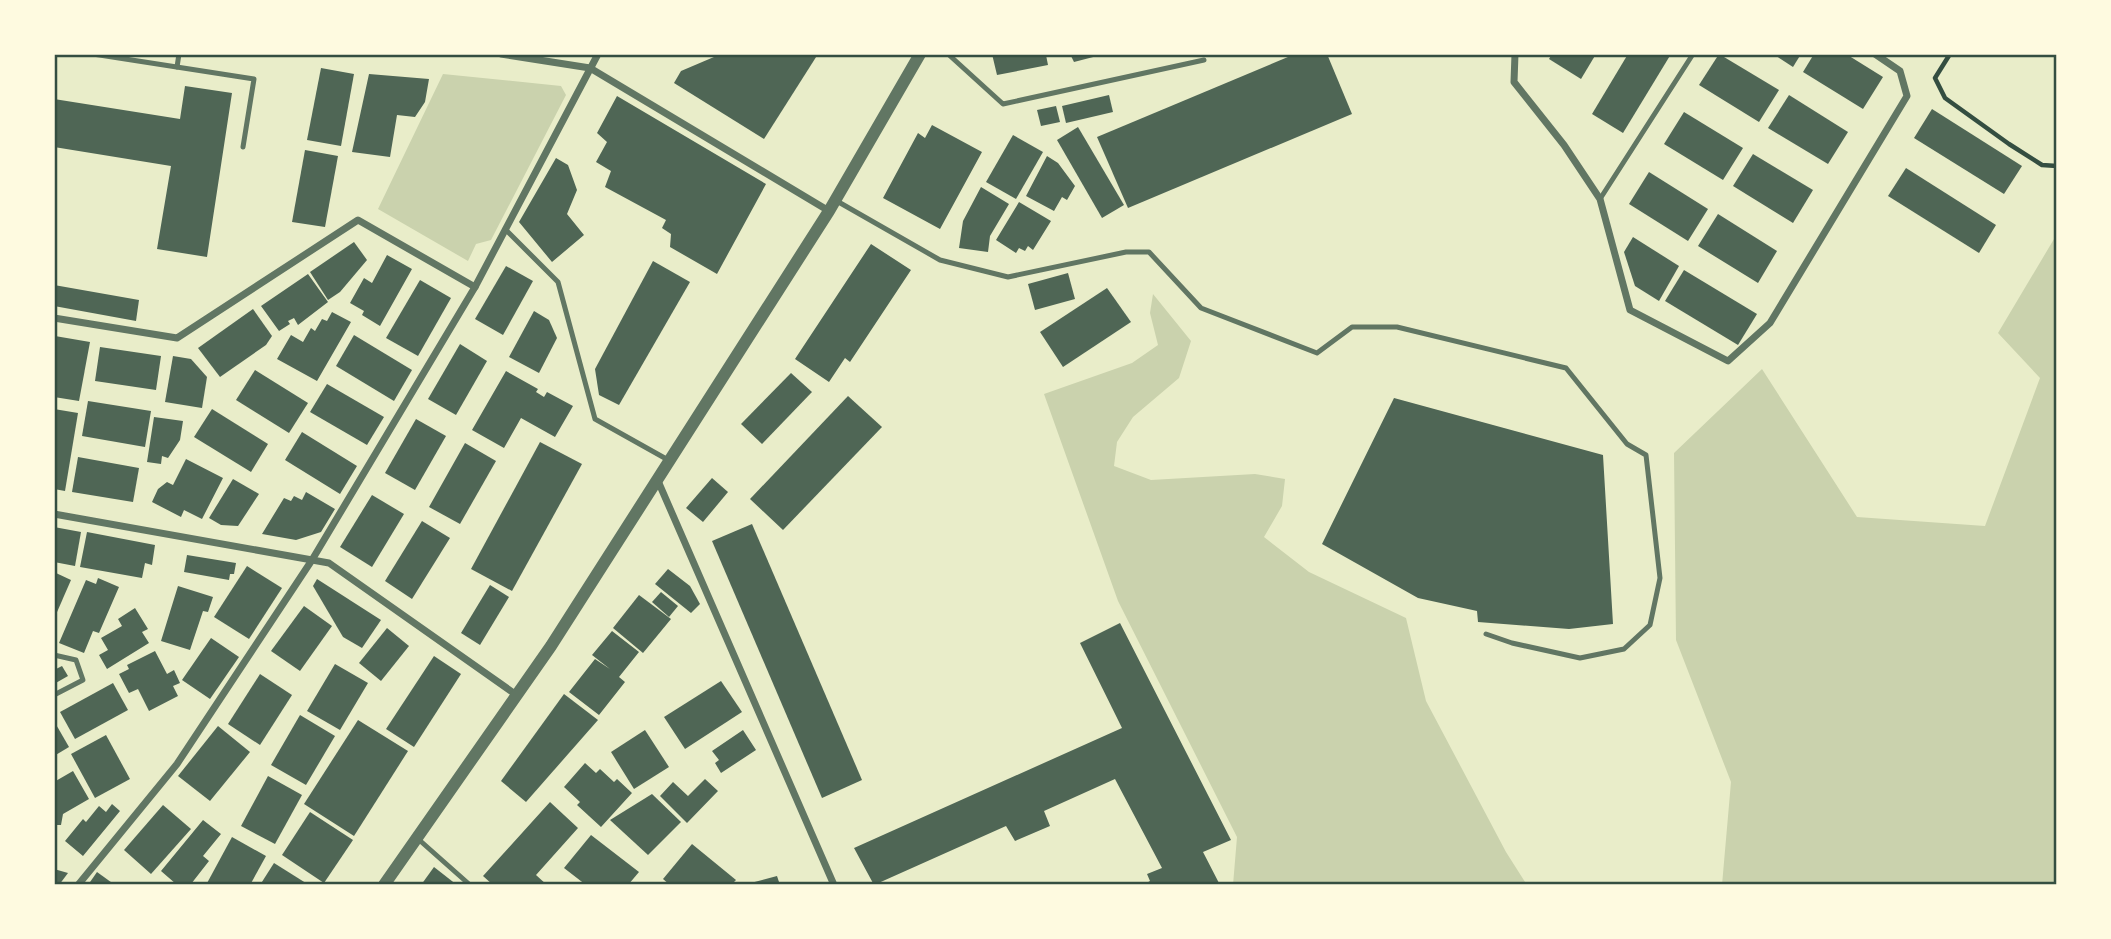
<svg xmlns="http://www.w3.org/2000/svg" width="2111" height="939" viewBox="0 0 2111 939" font-family="'Varela Round',sans-serif">
	<style>
		.green { fill: #cad2ad }
		.building { fill: #4f6655 }
		.lines { fill: none; stroke-linecap: round; stroke-linejoin: round }
		.path { stroke: #344e41; stroke-width: 4.5 }
		.service { stroke: #617663; stroke-width: 5 }
		.minor { stroke: #617663; stroke-width: 7 }
		.tertiary { stroke: #617663; stroke-width: 12 }
		.neatline { fill: none; stroke: #344e41; stroke-width: 2.5 }
	</style>
	<rect width="100%" height="100%" fill="#e9edc9"/>
	<!-- green -->
	<g class="green">
		<path d="M443 74 561 86 566 95 491 240 476 244 468 261 378 209Z"/>
		<path d="M2057 234V885H1722L1731 782 1676 640 1674 453 1762 369 1857 517 1985 526 2040 378 1998 333Z"/>
		<path d="M1153 294 1191 341 1179 378 1133 417 1117 442 1114 466 1151 480 1255 474 1285 479 1282 506 1264 537 1309 572 1406 618 1426 701 1506 852 1527 885H1233L1237 837 1118 601 1044 394 1132 363 1158 345 1150 313Z"/>
	</g>
	<!-- building -->
	<g class="building">
		<path d="M721 54H818L764 139 674 83 681 71Z"/>
		<path d="M992 54H1034L1035 57 1046 55 1048 65 997 75Z"/>
		<path d="M1070 54H1101V55L1074 62Z"/>
		<path d="M1295 54H1327L1352 114 1128 208 1097 137Z"/>
		<path d="M1552 54H1596L1581 79 1549 59Z"/>
		<path d="M1628 54H1671L1623 133 1592 114Z"/>
		<path d="M1719 54 1779 90 1759 122 1699 85Z"/>
		<path d="M1773 54H1801L1793 67Z"/>
		<path d="M1814 54H1846L1883 77 1863 109 1803 72Z"/>
		<path d="M321 68 354 74 341 146 307 140Z"/>
		<path d="M369 74 429 79 425 102 415 117 397 115 390 157 352 152Z"/>
		<path d="M185 86 232 93 207 257 157 249 171 166 54 147V99L180 119Z"/>
		<path d="M1109 95 1113 112 1066 123 1062 106Z"/>
		<path d="M1789 95 1848 132 1828 164 1768 128Z"/>
		<path d="M617 96 766 184 717 274 670 247 671 234 662 228 666 220 605 187 611 171 596 162 607 142 597 133Z"/>
		<path d="M1056 106 1060 122 1041 126 1037 110Z"/>
		<path d="M1932 109 2022 166 2004 194 1914 138Z"/>
		<path d="M1684 112 1743 148 1723 180 1664 144Z"/>
		<path d="M932 125 982 152 940 229 883 198 918 133 925 138Z"/>
		<path d="M1078 127 1124 205 1102 218 1057 140Z"/>
		<path d="M1013 135 1043 152 1016 199 986 182Z"/>
		<path d="M305 150 338 156 325 227 292 222Z"/>
		<path d="M1753 154 1813 190 1793 223 1733 186Z"/>
		<path d="M1047 156 1058 163 1075 186 1067 200 1062 197 1054 211 1026 196Z"/>
		<path d="M556 158 568 165 577 190 567 214 584 235 552 262 519 222Z"/>
		<path d="M1906 168 1996 225 1979 253 1888 196Z"/>
		<path d="M1649 172 1708 209 1688 241 1629 204Z"/>
		<path d="M981 187 1009 204 990 236 988 252 959 248 963 221Z"/>
		<path d="M1019 202 1051 221 1033 250 1028 246 1025 251 1019 248 1016 253 996 240Z"/>
		<path d="M1718 214 1777 251 1758 283 1698 246Z"/>
		<path d="M1633 237 1679 266 1659 301 1635 286 1624 252Z"/>
		<path d="M354 242 367 260 340 292 328 300 310 272Z"/>
		<path d="M871 244 911 270 850 362 845 358 829 382 795 359Z"/>
		<path d="M387 255 412 269 380 326 362 315 364 311 350 303 364 278 372 283Z"/>
		<path d="M653 261 690 282 619 405 599 395 595 369Z"/>
		<path d="M506 266 533 281 503 335 475 319Z"/>
		<path d="M1684 270 1757 314 1738 345 1665 301Z"/>
		<path d="M1068 273 1075 299 1035 310 1028 284Z"/>
		<path d="M308 274 328 302 298 325 294 318 288 321 290 324 279 331 261 306Z"/>
		<path d="M420 280 451 298 418 356 386 338Z"/>
		<path d="M54 285 139 300 136 321 54 306Z"/>
		<path d="M1107 288 1131 322 1063 367 1040 332Z"/>
		<path d="M253 309 272 336 266 345 220 377 198 348Z"/>
		<path d="M534 311 549 320 557 338 539 373 509 357Z"/>
		<path d="M332 312 351 322 317 381 277 359 291 335 303 342 311 328 315 331 322 319 327 321Z"/>
		<path d="M354 335 412 370 394 401 336 366Z"/>
		<path d="M55 336 90 342 79 401 54 397Z"/>
		<path d="M460 344 487 361 456 415 428 399Z"/>
		<path d="M100 347 161 356 156 390 95 381Z"/>
		<path d="M173 356 191 359 207 377 202 408 165 402Z"/>
		<path d="M255 370 308 403 289 433 236 400Z"/>
		<path d="M506 371 538 389 536 392 544 397 547 392 573 406 555 437 521 418 504 448 472 430Z"/>
		<path d="M791 373 812 392 762 444 741 424Z"/>
		<path d="M327 384 384 417 367 445 310 412Z"/>
		<path d="M848 396 882 427 783 530 750 499Z"/>
		<path d="M1394 398 1603 455 1613 624 1569 629 1478 622 1477 611 1418 598 1322 544Z"/>
		<path d="M88 401 151 411 145 447 82 436Z"/>
		<path d="M54 409 78 413 65 491 54 489Z"/>
		<path d="M212 409 268 444 251 472 194 437Z"/>
		<path d="M154 417 183 421 180 440 168 458 162 456 161 464 147 462Z"/>
		<path d="M416 419 446 436 415 490 385 473Z"/>
		<path d="M302 432 357 466 340 494 285 460Z"/>
		<path d="M540 442 582 464 512 591 471 569Z"/>
		<path d="M465 443 496 461 460 524 429 507Z"/>
		<path d="M78 457 139 468 133 502 72 492Z"/>
		<path d="M186 459 223 478 202 519 184 510 181 517 152 502 158 489 167 482 173 485Z"/>
		<path d="M712 478 728 492 703 522 686 508Z"/>
		<path d="M233 479 259 494 238 526 221 525 209 518Z"/>
		<path d="M306 492 335 509 321 532 296 540 262 534 284 498 291 501 294 496 302 500Z"/>
		<path d="M372 495 404 514 372 567 340 547Z"/>
		<path d="M422 521 450 538 412 599 385 581Z"/>
		<path d="M752 524 862 780 822 798 712 541Z"/>
		<path d="M54 527 81 532 75 566 54 562Z"/>
		<path d="M87 532 155 545 152 565 145 563 142 578 80 567Z"/>
		<path d="M187 555 236 563 234 574H230L229 580 184 572Z"/>
		<path d="M247 566 282 588 249 639 214 617Z"/>
		<path d="M668 569 690 586 700 604 691 613 655 584Z"/>
		<path d="M56 573 71 580 54 619V578Z"/>
		<path d="M98 578 119 587 99 633 93 631 84 653 59 643 86 580 96 584Z"/>
		<path d="M317 579 381 620 362 648 343 637 313 586Z"/>
		<path d="M490 585 509 597 480 645 461 633Z"/>
		<path d="M178 586 213 597 208 612 203 611 190 650 161 641Z"/>
		<path d="M661 592 678 606 669 617 652 602Z"/>
		<path d="M639 595 671 619 643 653 613 628Z"/>
		<path d="M304 606 332 626 300 671 271 651Z"/>
		<path d="M135 608 148 629 142 632 149 643 107 669 99 655 108 650 101 638 122 626 118 619Z"/>
		<path d="M1120 623 1231 840 1203 852 1220 885H1143L1150 881 1147 874 1162 868 1115 779 1044 811 1050 826 1015 841 1006 826 874 885 854 848 1122 728 1080 643Z"/>
		<path d="M387 628 409 646 381 681 359 663Z"/>
		<path d="M612 631 639 652 619 677 625 682 599 715 569 692 595 659 610 669 592 655Z"/>
		<path d="M211 638 239 657 210 699 182 680Z"/>
		<path d="M155 651 167 674 174 670 180 683 173 686 178 696 149 711 138 689 129 693 119 674 129 669 127 665Z"/>
		<path d="M434 656 461 674 414 747 386 729Z"/>
		<path d="M335 664 368 683 340 730 307 711Z"/>
		<path d="M62 666 68 676 54 684V670Z"/>
		<path d="M260 674 292 695 260 745 228 724Z"/>
		<path d="M721 681 742 712 685 749 664 717Z"/>
		<path d="M113 683 128 710 75 739 60 712Z"/>
		<path d="M564 694 598 720 526 802 501 781Z"/>
		<path d="M300 715 335 736 306 785 271 765Z"/>
		<path d="M358 720 408 751 354 836 304 804Z"/>
		<path d="M54 721 69 747 54 756Z"/>
		<path d="M218 726 250 752 210 801 178 776Z"/>
		<path d="M645 730 669 767 634 789 611 752Z"/>
		<path d="M743 730 756 750 721 773 715 763 719 760 712 751Z"/>
		<path d="M106 735 130 779 95 798 71 754Z"/>
		<path d="M585 763 596 773 600 769 614 782 617 779 632 793 601 827 577 805 580 802 564 787Z"/>
		<path d="M73 771 89 799 63 814 61 825H54V782Z"/>
		<path d="M268 776 302 795 275 844 241 826Z"/>
		<path d="M705 779 718 791 687 823 660 796 673 782 688 796Z"/>
		<path d="M652 794 681 822 648 855 610 820Z"/>
		<path d="M550 802 578 828 536 875 547 885H493L483 876Z"/>
		<path d="M112 804 120 811 83 856 65 841 83 819 86 822 99 806 106 812Z"/>
		<path d="M163 805 191 829 151 874 124 850Z"/>
		<path d="M310 812 353 840 324 883 282 855Z"/>
		<path d="M203 820 221 834 203 856 209 861 191 884H176L161 871Z"/>
		<path d="M591 835 639 872 628 885H586L564 868Z"/>
		<path d="M232 837 266 856 250 885H206Z"/>
		<path d="M692 844 736 880 731 885H670L663 879Z"/>
		<path d="M274 863 309 885H260Z"/>
		<path d="M434 867 457 885H421Z"/>
		<path d="M54 869 68 873 59 885H54Z"/>
		<path d="M97 872 115 885H88Z"/>
		<path d="M777 876 780 885H747V884Z"/>
	</g>
	<g class="lines">
		<!-- path -->
		<path class="path" d="M1950 54 1935 78 1945 98 2009 144 2042 165 2057 166"/>
		<!-- service -->
		<g class="service">
			<path d="M93 54 254 79 243 147"/>
			<path d="M948 54 1003 104 1204 60"/>
			<path d="M177 67 179 54"/>
			<path d="M1600 199 1693 54"/>
			<path d="M835 200 940 260 1008 277 1126 252H1149L1201 308 1317 353 1352 327H1397L1566 368 1627 444 1646 455 1660 578 1650 625 1624 649 1580 658 1512 643 1486 634"/>
			<path d="M505 229 558 282 595 419 670 461"/>
			<path d="M54 655 76 660 83 680 54 695"/>
			<path d="M417 838 470 885"/>
		</g>
		<!-- minor -->
		<g class="minor">
			<path d="M501 54 590 68 829 211"/>
			<path d="M1515 54 1514 82 1564 145 1600 199 1630 310 1728 361 1770 323 1907 96 1900 71 1875 54"/>
			<path d="M54 318 177 338 358 220 475 287"/>
			<path d="M658 481 834 885"/>
			<path d="M54 514 329 563 518 696"/>
			<path d="M78 885 177 764 312 560 475 287 598 54"/>
		</g>
		<!-- tertiary -->
		<path class="tertiary" d="M384 885 551 646 829 211 920 54"/>
	</g>
	<!-- border -->
	<rect width="2111" height="939" fill="none" stroke="#fefae0" stroke-width="112"/>
	<rect x="56" y="56" width="1999" height="827" class="neatline"/>
</svg>
